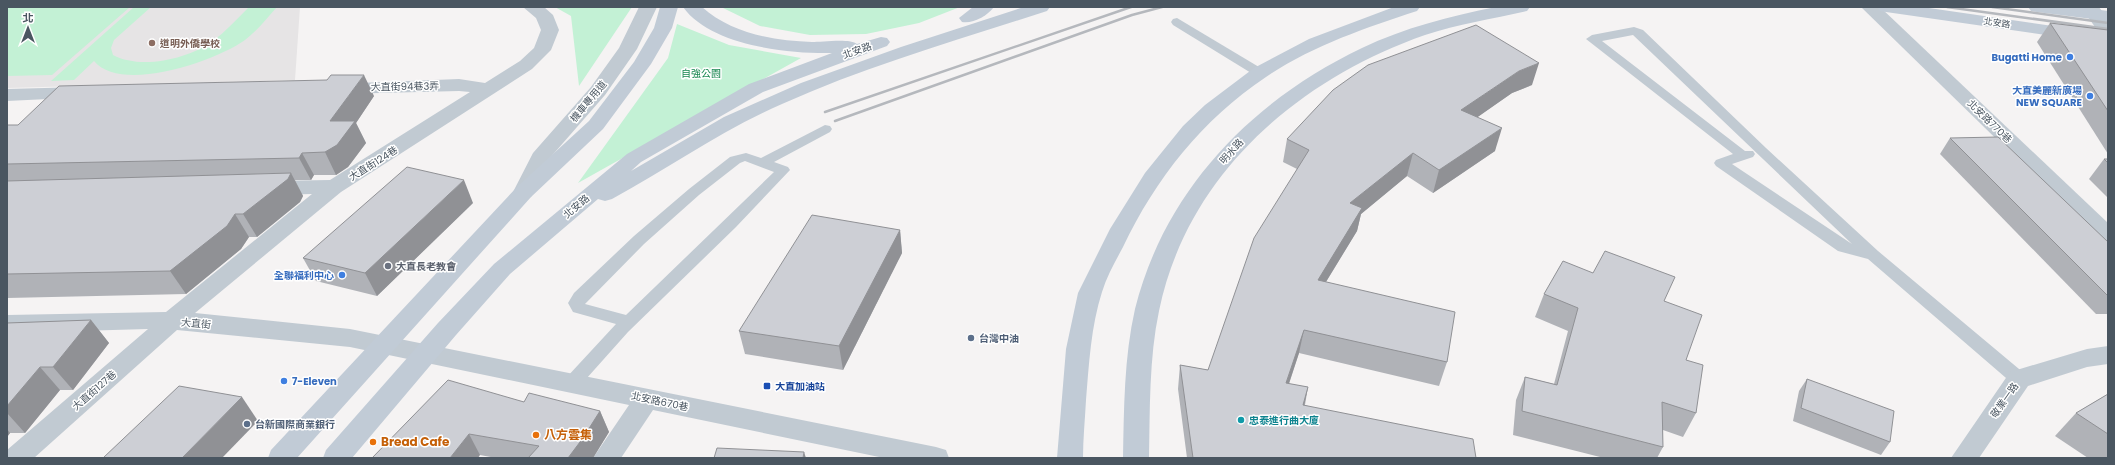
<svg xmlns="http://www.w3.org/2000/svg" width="2115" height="465" viewBox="0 0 2115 465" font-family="Poppins,'Noto Sans TC',sans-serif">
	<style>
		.education { fill: #e6e4e5 }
		.green { fill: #c3f1d5 }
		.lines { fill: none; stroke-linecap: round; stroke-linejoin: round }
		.lane { fill: #c1cad2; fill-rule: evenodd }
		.street { fill: #c1cad2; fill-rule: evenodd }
		.secondary { fill: #c1cbd6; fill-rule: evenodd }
		.rail { stroke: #b5b8bd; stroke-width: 2.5 }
		.wall { fill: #b0b2b7 }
		.shaded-wall { fill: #909195 }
		.building { fill: #cdcfd5; stroke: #909195 }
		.education-dot { fill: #8d6e63; stroke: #fff; stroke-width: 1.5 }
		.shop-dot { fill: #3f7fe0; stroke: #fff; stroke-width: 1.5 }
		.worship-dot { fill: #6b7280; stroke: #fff; stroke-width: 1.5 }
		.service-dot { fill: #5c6f8a; stroke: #fff; stroke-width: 1.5 }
		.transit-dot { fill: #1a4fb4; stroke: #fff; stroke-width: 1.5 }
		.culture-dot { fill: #0f9aa8; stroke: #fff; stroke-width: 1.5 }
		.food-dot { fill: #e8710a; stroke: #fff; stroke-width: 1.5 }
		.labels { text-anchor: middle; stroke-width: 3; stroke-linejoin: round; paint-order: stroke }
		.far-street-label { font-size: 9px; fill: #4a5661; stroke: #fff }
		.education-label { font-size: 10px; font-weight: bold; fill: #785e54; stroke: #fff; text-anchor: start }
		.street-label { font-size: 10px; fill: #4a5661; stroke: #fff }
		.shop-label { font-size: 10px; font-weight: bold; fill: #366cbe; stroke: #fff; text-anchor: end }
		.park-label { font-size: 10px; fill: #17864f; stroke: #fff }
		.worship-label { font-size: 10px; font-weight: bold; fill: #5b616d; stroke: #fff; text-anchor: start }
		.service-label { font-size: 10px; font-weight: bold; fill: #4e5e75; stroke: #fff; text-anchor: start }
		.transit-label { font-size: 10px; font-weight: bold; fill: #164399; stroke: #fff; text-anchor: start }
		.culture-label { font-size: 10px; font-weight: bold; fill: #0d838f; stroke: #fff; text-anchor: start }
		.near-food-label { font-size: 12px; font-weight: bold; fill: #c56008; stroke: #fff; text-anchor: start }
	</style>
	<rect width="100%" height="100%" fill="#f5f3f3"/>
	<!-- education -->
	<path class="education" d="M7 7H300L295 80 7 88Z"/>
	<!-- green -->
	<g class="green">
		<path d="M7 7H130L52 75 7 76Z"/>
		<path d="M134 7H151L114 40 111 48 113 55C141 70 188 59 213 41 226 31 237 19 249 7H277C267 18 257 31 245 40 216 61 121 94 94 61L74 80 51 81Z"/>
		<path d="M555 7H632L579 86 571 16Z"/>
		<path d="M721 7H960L919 23 866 34 810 35 760 26Z"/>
		<path d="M677 24 729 45 801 58 578 183 668 58Z"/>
	</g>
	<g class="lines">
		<!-- lane -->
		<g class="lane">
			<path d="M1177 18 1264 70 1266 73 1260 77 1256 76 1173 25 1171 22 1173 19Z"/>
			<path d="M1634 27 1643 30 1766 148 1878 251 2025 374 2028 379 2025 384 2019 385 2013 384 1868 259 1838 251 1716 166 1714 163 1716 160 1733 154 1586 39 1592 35ZM1633 35 1852 244 1732 164 1753 157 1755 154 1753 151H1745L1602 41Z"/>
			<path d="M825 125 830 126 832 129 830 132 774 162 788 167 790 170 736 227 628 332 578 388 572 389 566 388 563 383 566 378 616 324 573 312 568 303 574 293 634 236 689 189 730 157 746 153 761 158ZM745 161 774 172 626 315 585 304 644 244 699 195 740 163Z"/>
		</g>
		<!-- street -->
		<g class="street">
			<path d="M523 7H544L553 15 559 30 551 50 532 69 341 192 195 313 350 329 936 447 946 450 949 458H884L653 410 621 458H593L629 405 350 347 177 330 34 458H7V450L148 329 7 333V315L166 312 312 194 270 195 263 193 259 188 263 183 270 181 330 180 470 92 459 91 340 94 333 92 331 88 333 84 459 79 485 83 520 61 534 48 541 30 536 18Z"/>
			<path d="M639 7H657L637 49 605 95 549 159 531 197 524 199 517 197 513 192 533 153 591 87 619 48Z"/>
			<path d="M1861 7H1880L2108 223V242L2100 240Z"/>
			<path d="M2081 7H2099L2108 20V38L2102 37Z"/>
			<path d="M82 87 89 89 91 93 89 97 7 101V89Z"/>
			<path d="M2108 346V364L2087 367 2028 386 1979 458H1951L2010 372 2087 349Z"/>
		</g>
		<!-- secondary -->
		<g class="secondary">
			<path d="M660 7H678L672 28 651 64 603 129 531 197 297 458H268L271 450 517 187 589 121 634 62 654 28Z"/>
			<path d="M683 7H702C731 33 773 41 812 42 821 42 851 38 857 44L881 37 887 38 890 42 887 46 763 92 641 162 631 171 724 117 801 83 901 47 1024 7H1050L1047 11C958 40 867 66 782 104 722 130 669 168 612 199L605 201 598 199 510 274 456 335 352 458H323L326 450 438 323 494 264 627 154 749 84 832 53C789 54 711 46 683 7Z"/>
			<path d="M973 7H994C987 16 973 24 962 22L959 18Z"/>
			<path d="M1394 7H1420L1417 11C1365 28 1312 46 1266 77 1202 120 1156 178 1123 247 1115 262 1107 276 1102 292 1091 326 1089 364 1086 400 1085 419 1083 439 1083 458H1057L1066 349 1078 293 1110 229 1145 173 1183 126 1205 105 1254 68 1309 39Z"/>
			<path d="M1496 7H1530L1527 11C1493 19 1458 24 1425 35 1299 79 1187 174 1159 311 1149 358 1150 410 1149 458H1123C1124 409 1124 357 1135 309 1165 189 1253 100 1362 48 1404 28 1450 16 1496 7Z"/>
			<path d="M1877 7H1922L2108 34V44L1886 12 1880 11Z"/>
			<path d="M2028 7H2078L2108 11V21L2037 12 2031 11Z"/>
		</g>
		<!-- rail -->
		<g class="rail">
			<path d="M1947 7 2108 29"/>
			<path d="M1992 7 2108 23"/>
			<path d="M825 112 1131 7"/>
			<path d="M835 121 1132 15 1162 7"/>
		</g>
	</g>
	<!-- wall -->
	<g class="wall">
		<path d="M2050 23 2108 30V154L2037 42Z"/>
		<path d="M1532 85 1512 93 1477 117 1495 151 1433 193 1407 176 1361 214 1357 231 1326 282 1447 362 1439 386 1299 353 1289 384 1308 387 1305 405 1476 458H1187L1178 389 1180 365 1208 370 1297 169 1283 162 1287 139Z"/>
		<path d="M374 96 356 123 366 143 348 167 336 175H314L311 180H295L303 196 300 202 257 237H249L241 249 186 294 7 298V125H18Z"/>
		<path d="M1950 138 2108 242V314H2096L1940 154Z"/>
		<path d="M2104 159H2108V198L2089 179Z"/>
		<path d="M473 203 377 296 316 281 303 258Z"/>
		<path d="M900 230 902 253 843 370 745 354 739 331Z"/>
		<path d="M1544 294 1664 301 1686 360 1696 413 1683 437 1663 430V447L1657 458H1604L1513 435 1516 400 1525 377 1554 384 1568 331 1535 317Z"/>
		<path d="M91 320 109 343 73 390H60L25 433H10L7 437V323Z"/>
		<path d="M1807 379 1890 442 1881 455 1793 421 1799 391Z"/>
		<path d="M2108 394V458H2088L2055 436 2076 413Z"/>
		<path d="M524 402 600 411 609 432 593 458H496L480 455 372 458Z"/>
	</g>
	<!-- shaded-wall -->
	<g class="shaded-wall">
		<path d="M1539 63 1532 85 1512 93 1455 133 1461 110 1519 71Z"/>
		<path d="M364 75 374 96 356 123 366 143 348 167 336 175 325 152 330 121Z"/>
		<path d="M1502 128 1495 151 1433 193 1439 170Z"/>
		<path d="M302 153 314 175 311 180 299 158Z"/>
		<path d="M1413 153 1407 176 1361 214 1357 231 1313 303 1318 280 1350 203Z"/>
		<path d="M291 173 303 196 300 202 257 237 243 214Z"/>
		<path d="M464 180 473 203 377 296 365 273Z"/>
		<path d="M235 214 249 237 241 249 186 294 170 271Z"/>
		<path d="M900 230 902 253 843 370 839 346Z"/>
		<path d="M91 320 109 343 73 390 53 367Z"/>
		<path d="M1304 330 1299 353 1281 407 1286 383Z"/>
		<path d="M40 367 60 390 25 433 7 413V406Z"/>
		<path d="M1308 387 1303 411V405Z"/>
		<path d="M242 397 258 421 222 458H182Z"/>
		<path d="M600 411 609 432 593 458H568Z"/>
		<path d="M7 429 10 433 7 437Z"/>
		<path d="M469 434 480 455 478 458H450Z"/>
		<path d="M804 452 806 458H803Z"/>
	</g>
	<!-- building -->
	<g class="building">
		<path d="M2050 23 2108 30V111Z"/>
		<path d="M1476 25 1539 63 1519 71 1461 110 1502 128 1439 170 1413 153 1350 203 1362 208 1318 280 1455 312 1447 362 1304 330 1286 383 1308 387 1303 405 1473 439 1476 458H1193L1180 365 1208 370 1254 238 1309 150 1287 139 1333 90 1368 65Z"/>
		<path d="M331 75H364L330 121H355L337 145 325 152 302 153 299 158 7 164V125H18L59 86 327 80Z"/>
		<path d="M1998 137 2108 242V296L1950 138Z"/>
		<path d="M2104 159H2108V163Z"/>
		<path d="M407 167 464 180 365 273 303 258Z"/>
		<path d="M291 173 288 179 243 214H235L227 226 170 271 7 274V181Z"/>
		<path d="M812 215 900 230 839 346 739 331Z"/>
		<path d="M1605 251 1675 277 1664 301 1702 315 1686 360 1703 365 1696 413 1662 402 1663 447 1522 411 1525 377 1557 385 1578 308 1544 294 1563 261 1593 273Z"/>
		<path d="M91 320 53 367H40L7 406V323Z"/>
		<path d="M1807 379 1894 411 1890 442 1801 408Z"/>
		<path d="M448 380 524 402 529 393 600 411 583 438 568 458H528L539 446 469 434 450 458H372Z"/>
		<path d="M179 386 242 397 182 458H103Z"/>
		<path d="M2108 394V434L2076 413Z"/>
		<path d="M717 448 804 452 803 458H714Z"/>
	</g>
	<!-- markers -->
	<circle class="education-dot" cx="152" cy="43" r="4"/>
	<g class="shop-dot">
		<circle cx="2070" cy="57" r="4"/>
		<circle cx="2090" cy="96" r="4"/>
		<circle cx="342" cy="275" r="4"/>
		<circle cx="284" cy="381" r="4"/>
	</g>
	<circle class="worship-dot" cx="388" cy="266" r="4"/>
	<g class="service-dot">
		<circle cx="971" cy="338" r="4"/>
		<circle cx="247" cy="424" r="4"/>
	</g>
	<rect class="transit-dot" x="763" y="382" width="8" height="8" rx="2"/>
	<circle class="culture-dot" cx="1241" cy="420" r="4"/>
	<g class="food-dot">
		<circle cx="536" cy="435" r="4"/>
		<circle cx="373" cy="442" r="4"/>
	</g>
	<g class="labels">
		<!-- far-street labels -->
		<g class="far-street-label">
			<text transform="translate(1997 23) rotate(8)" y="3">北安路</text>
		</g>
		<!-- education labels -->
		<g class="education-label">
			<text x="160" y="47">道明外僑學校</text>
		</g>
		<!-- street labels -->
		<g class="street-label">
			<text transform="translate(857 50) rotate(-19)" y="4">北安路</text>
			<text transform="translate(405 86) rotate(-1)" y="4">大直街94巷3弄</text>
			<text transform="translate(588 101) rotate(-50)" y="4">機車專用道</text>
			<text transform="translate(1990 121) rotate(44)" y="4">北安路770巷</text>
			<text transform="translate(1231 151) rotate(-48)" y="4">明水路</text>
			<text transform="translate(373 163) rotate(-32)" y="4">大直街124巷</text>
			<text transform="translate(576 206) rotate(-40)" y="4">北安路</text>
			<text transform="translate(196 323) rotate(5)" y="4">大直街</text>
			<text transform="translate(94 390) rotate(-41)" y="4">大直街127巷</text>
			<text transform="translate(2004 400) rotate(-55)" y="4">敬業一路</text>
			<text transform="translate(660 401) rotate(12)" y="4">北安路670巷</text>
		</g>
		<!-- shop labels -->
		<g class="shop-label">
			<text x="2062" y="61">Bugatti Home</text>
			<text x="2082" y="94">大直美麗新廣場<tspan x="2082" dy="12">NEW SQUARE</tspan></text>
			<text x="334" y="279">全聯福利中心</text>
			<text x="292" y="385" text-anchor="start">7-Eleven</text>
		</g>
		<!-- park labels -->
		<g class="park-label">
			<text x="701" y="77">自強公園</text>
		</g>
		<!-- worship labels -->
		<g class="worship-label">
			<text x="396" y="270">大直長老教會</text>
		</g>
		<!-- service labels -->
		<g class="service-label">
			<text x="979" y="342">台灣中油</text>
			<text x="255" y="428">台新國際商業銀行</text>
		</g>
		<!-- transit labels -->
		<g class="transit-label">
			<text x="775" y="390">大直加油站</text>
		</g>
		<!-- culture labels -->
		<g class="culture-label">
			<text x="1249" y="424">忠泰進行曲大廈</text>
		</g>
		<!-- near-food labels -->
		<g class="near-food-label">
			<text x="544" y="439">八方雲集</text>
			<text x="381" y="446">Bread Cafe</text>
		</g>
	</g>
	<!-- border -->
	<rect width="2115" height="465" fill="none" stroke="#4a5661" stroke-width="16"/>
	<!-- north arrow -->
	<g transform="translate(28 28)" stroke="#ffffff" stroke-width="3" paint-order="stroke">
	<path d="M0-3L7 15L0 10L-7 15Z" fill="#4a5661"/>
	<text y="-6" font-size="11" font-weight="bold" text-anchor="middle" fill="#4a5661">北</text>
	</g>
</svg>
